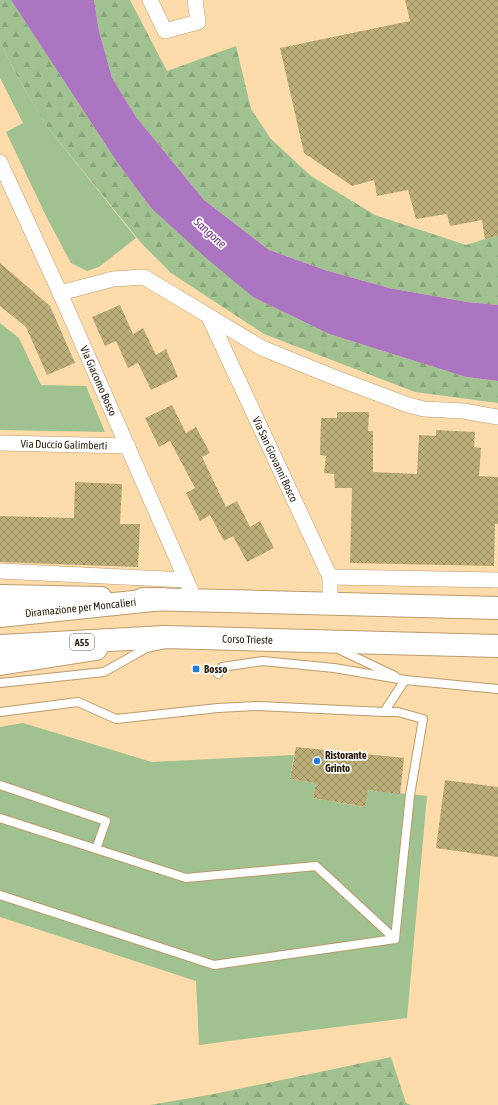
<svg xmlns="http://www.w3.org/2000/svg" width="498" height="1105" viewBox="0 0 498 1105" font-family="'Asap Condensed',sans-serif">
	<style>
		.forest { fill: url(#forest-firs) }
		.green { fill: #a0c291 }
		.water { fill: #ab75c1 }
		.building { fill: url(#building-cross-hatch) }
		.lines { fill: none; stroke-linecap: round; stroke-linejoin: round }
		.service-casing { stroke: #bc9b6d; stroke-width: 10 }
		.minor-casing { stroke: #bc9b6d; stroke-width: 16 }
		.primary-casing { stroke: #bc9b6d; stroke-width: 24 }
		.motorway-casing { stroke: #bc9b6d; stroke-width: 24 }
		.service { stroke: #fff; stroke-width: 8 }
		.minor { stroke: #fff; stroke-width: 15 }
		.primary { stroke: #fff; stroke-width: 22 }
		.motorway { stroke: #fff; stroke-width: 22 }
		.poi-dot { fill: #207ae4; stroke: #fff; stroke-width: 1.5 }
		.labels { text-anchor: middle; stroke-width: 3.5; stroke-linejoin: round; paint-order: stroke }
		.shield { fill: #fff; stroke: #685f52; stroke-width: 1 }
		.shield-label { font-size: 10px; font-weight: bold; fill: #271b08 }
		.street-label { font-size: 11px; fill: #271b08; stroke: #fff }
		.poi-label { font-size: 11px; font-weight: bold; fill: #271b08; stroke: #fff; text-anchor: start }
		.water-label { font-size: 12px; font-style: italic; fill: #702d88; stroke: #fff }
	</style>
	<defs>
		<pattern id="forest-firs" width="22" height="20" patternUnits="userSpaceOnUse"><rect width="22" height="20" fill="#a0c291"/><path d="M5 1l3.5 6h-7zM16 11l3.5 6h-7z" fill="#8aa67c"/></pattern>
		<pattern id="building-cross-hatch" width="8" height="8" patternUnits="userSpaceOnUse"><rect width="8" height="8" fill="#bbae78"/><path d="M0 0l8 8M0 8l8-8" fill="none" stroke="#988d60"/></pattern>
	</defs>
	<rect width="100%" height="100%" fill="#fddbab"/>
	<!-- forest -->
	<g class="forest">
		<path d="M0 0H11L117 162 151 208 253 297 329 334 466 377 498 381V403L415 392 264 334 171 273 142 244 45 124 16 74 0 41Z"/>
		<path d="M94 0H130L167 71 236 46 251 109 271 139 311 176 375 215 466 245 485 239 498 236V305L467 302 389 288 325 270 269 250 204 200 136 117 112 78 99 31Z"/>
		<path d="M391 1057 406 1103 411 1105H150L214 1094Z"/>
	</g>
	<!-- green -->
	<g class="green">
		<path d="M0 41 16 74 45 124 136 238 99 267 87 271 71 263 48 220 6 132 23 123 0 78Z"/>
		<path d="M0 323 19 338 41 385 86 386 105 432 0 430Z"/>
		<path d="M23 723 152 762 294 755 290 779 316 783 313 798 364 807 368 790 427 796 407 1018 199 1045 196 981 0 917V727Z"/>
	</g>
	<!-- water -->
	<path class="water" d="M11 0H94L99 31 112 78 136 117 204 200 269 250 325 270 389 288 467 302 498 305V381L466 377 329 334 253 297 205 257 151 208 117 162Z"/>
	<!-- building -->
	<g class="building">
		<path d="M405 0H498V236L485 239 482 220 450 226 447 214 416 219 408 190 377 196 374 180 352 186 304 153 280 48 410 21Z"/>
		<path d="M0 263 50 306 75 363 47 375 26 327 0 306Z"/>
		<path d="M120 305 133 334 143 328 156 355 166 349 178 377 151 390 138 363 128 368 116 341 105 346 92 317Z"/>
		<path d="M172 405 186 433 196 427 210 453 202 457 226 507 237 501 250 527 260 521 274 548 247 562 233 536 224 541 210 515 200 521 186 493 195 488 170 441 159 447 145 418Z"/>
		<path d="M337 412H369L368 431H373V472L417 474 419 435 436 436V430L475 432 474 447 481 448 479 476 498 477V524H495L494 566 350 563 352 488H335L334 474 324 473 326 456 320 455 321 418H337Z"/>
		<path d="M75 482 122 484 120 524H140L138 567 0 562V516L74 518Z"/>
		<path d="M296 747 404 758 400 794 368 790 365 807 313 798 316 783 290 779Z"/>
		<path d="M445 780 498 787V857L436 848Z"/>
	</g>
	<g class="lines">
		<defs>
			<g id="service">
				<path d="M336 648 395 676"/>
				<path d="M218 674 222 667 263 661 334 668 405 680 498 689"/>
				<path d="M0 683 104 672 150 646"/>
				<path d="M0 712 78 702 116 719 218 708 258 706 384 712 405 680"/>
				<path d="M384 712H398L423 719 410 795 395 939"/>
				<path d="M0 785 106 821 96 849"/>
				<path d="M0 818 186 878 316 866 395 939"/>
				<path d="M0 895 214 965 395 939"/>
			</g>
			<g id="minor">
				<path d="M150 0 165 31 198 22 195 0"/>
				<path id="s1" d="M0 162 60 293 195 600"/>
				<path d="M60 293 113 279 144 277 262 348 331 376 408 405 424 409 463 411 498 417"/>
				<path id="s2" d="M209 317 330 577V604"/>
				<path id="s3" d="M0 443 128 446"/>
				<path d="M0 571 186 580"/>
				<path d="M330 577 498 580"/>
			</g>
			<g id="primary">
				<path d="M0 596 101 598"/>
				<path d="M143 599 498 608"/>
				<path id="s4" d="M146 641 165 637 498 646"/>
				<path d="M0 664 96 649"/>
			</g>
			<g id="motorway">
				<path id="s5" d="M0 616 162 599"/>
				<path d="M0 646 165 637"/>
			</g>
		</defs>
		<!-- service casing -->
		<use href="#service" class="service-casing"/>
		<!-- minor casing -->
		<use href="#minor" class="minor-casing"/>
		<!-- primary casing -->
		<use href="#primary" class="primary-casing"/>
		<!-- motorway casing -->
		<use href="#motorway" class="motorway-casing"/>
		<!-- service -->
		<use href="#service" class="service"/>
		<!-- minor -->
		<use href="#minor" class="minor"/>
		<!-- primary -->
		<use href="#primary" class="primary"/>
		<!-- motorway -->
		<use href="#motorway" class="motorway"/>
	</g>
	<!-- markers -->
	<g class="poi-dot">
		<rect x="192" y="665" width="8" height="8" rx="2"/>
		<circle cx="317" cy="761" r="4"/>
	</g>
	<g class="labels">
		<!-- shield labels -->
		<rect class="shield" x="70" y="634" width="24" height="16" rx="3"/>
		<g class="shield-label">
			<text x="82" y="646">A55</text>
		</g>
		<!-- street labels -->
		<g class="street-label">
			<text dy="4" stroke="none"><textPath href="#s1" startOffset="240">Via Giacomo Bosso</textPath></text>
			<text dy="4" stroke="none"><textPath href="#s3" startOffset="64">Via Duccio Galimberti</textPath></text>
			<text dy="4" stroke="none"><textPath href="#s2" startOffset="157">Via San Giovanni Bosco</textPath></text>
			<text dy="4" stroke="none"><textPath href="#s5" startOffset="81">Diramazione per Moncalieri</textPath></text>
			<text dy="4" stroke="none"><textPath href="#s4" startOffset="102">Corso Trieste</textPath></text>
		</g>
		<!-- poi labels -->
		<g class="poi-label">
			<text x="204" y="673">Bosso</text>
			<text x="325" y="759">Ristorante<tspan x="325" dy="13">Grinto</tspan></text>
		</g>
		<!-- water labels -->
		<g class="water-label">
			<text transform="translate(210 233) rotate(42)" y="4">Sangone</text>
		</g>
	</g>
</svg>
